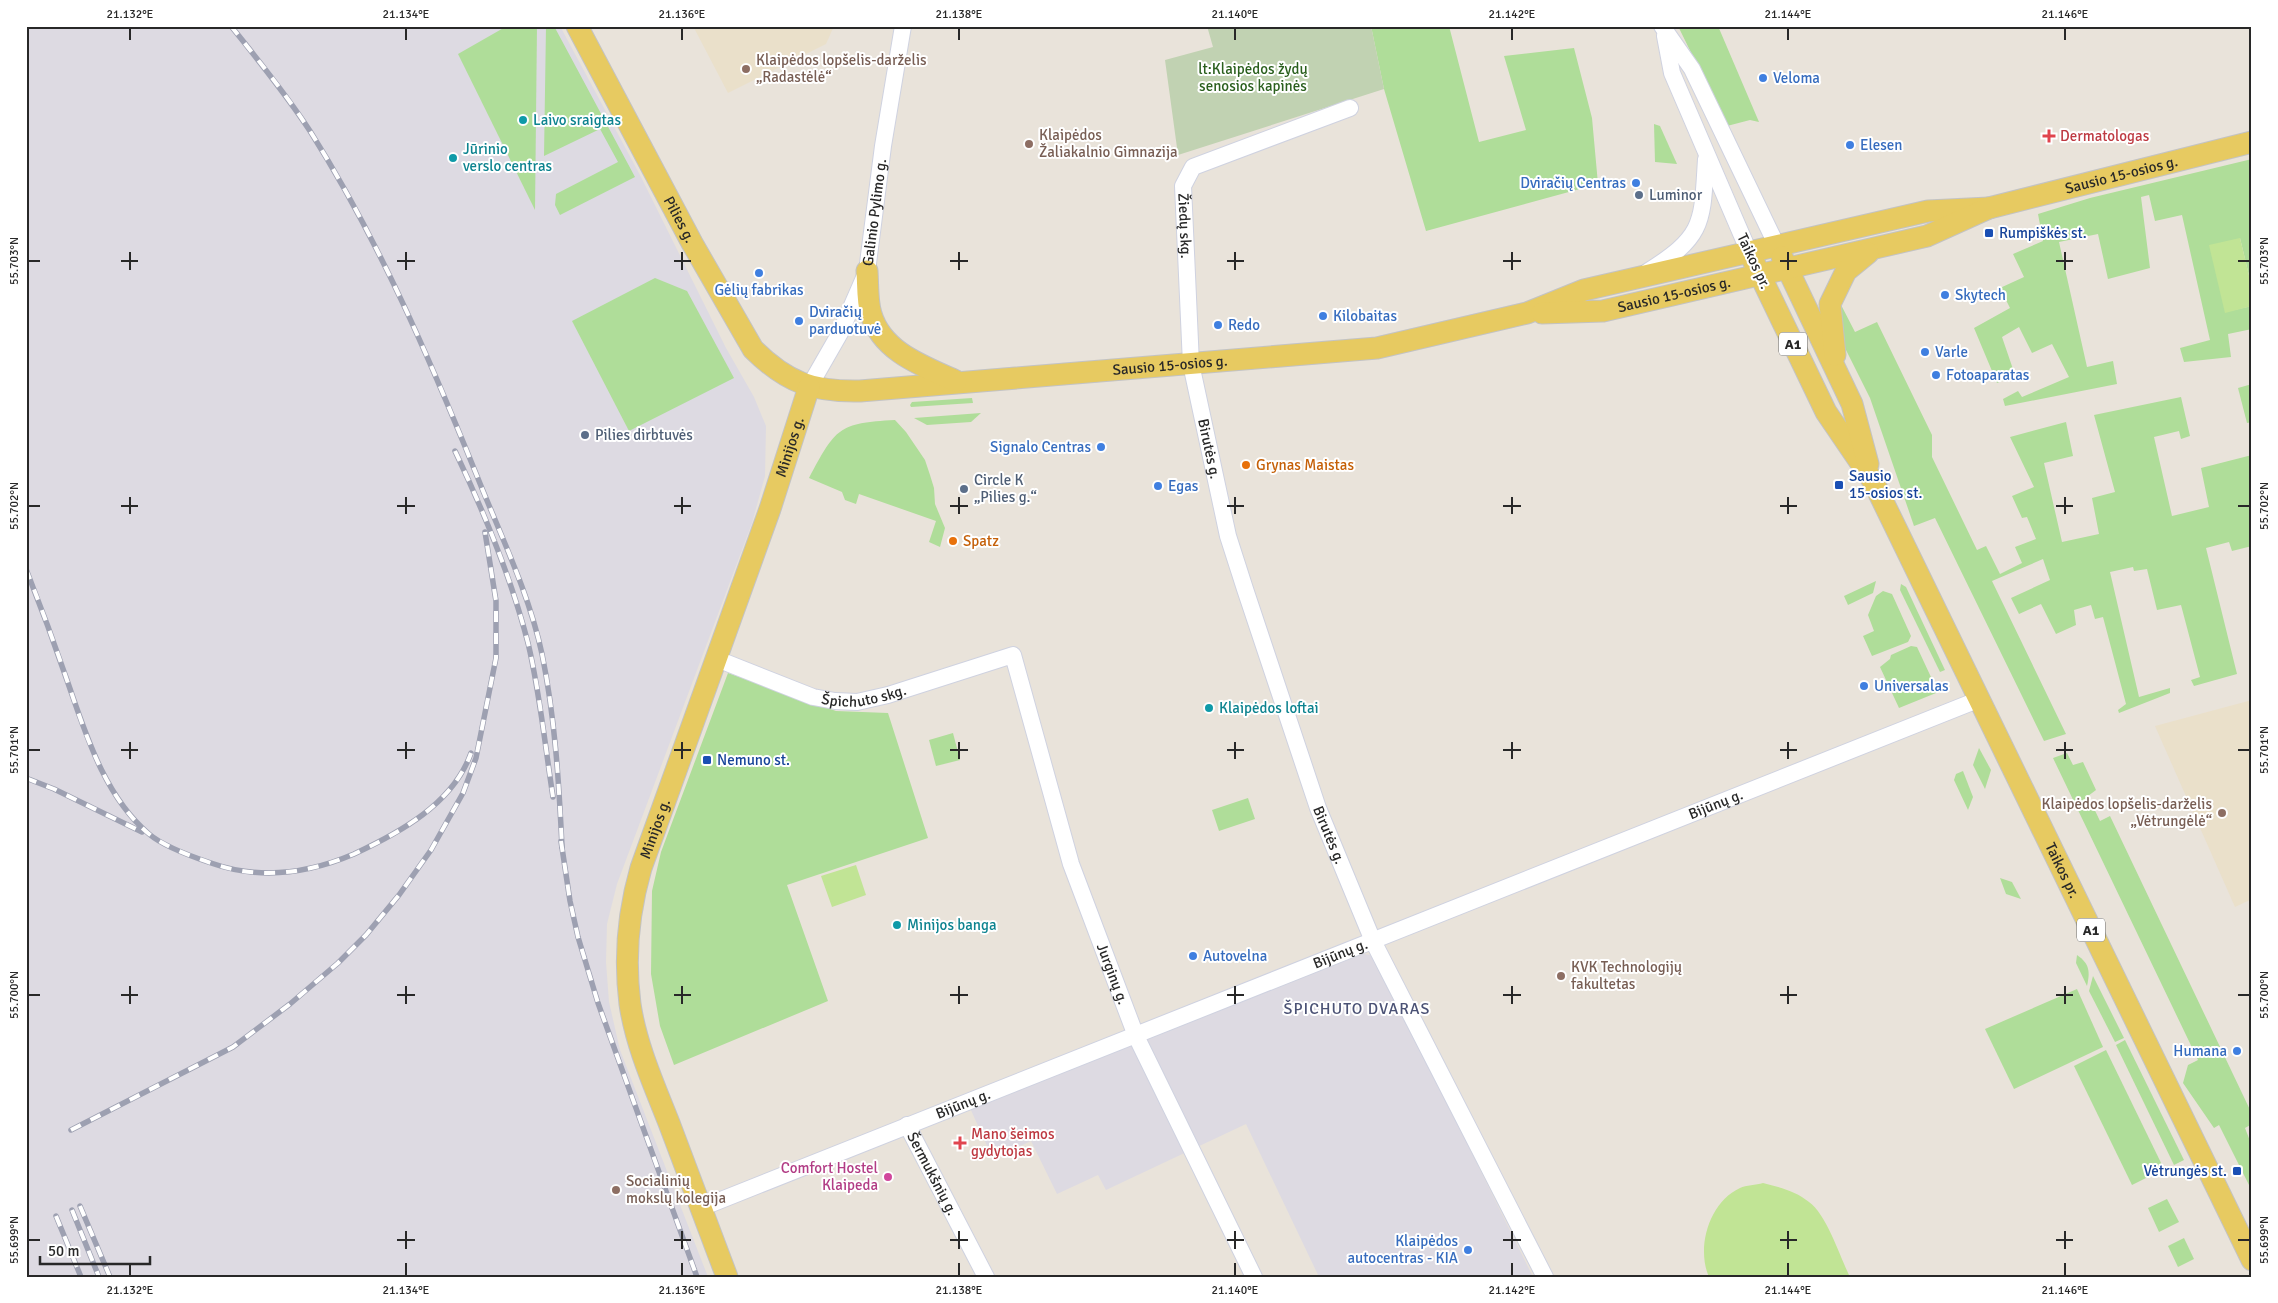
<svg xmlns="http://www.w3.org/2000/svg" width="2278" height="1303" viewBox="0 0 2278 1303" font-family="Signika,sans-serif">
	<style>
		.industrial { fill: #dddae2 }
		.education { fill: #eae0ca }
		.green { fill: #afdd99 }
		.cemetery { fill: #c1d2b2 }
		.pitch { fill: #c1e495 }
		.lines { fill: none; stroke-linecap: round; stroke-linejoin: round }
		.minor-casing { stroke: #cfd2e0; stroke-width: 18 }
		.major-casing { stroke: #c3c3c3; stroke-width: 23 }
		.minor { stroke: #fff; stroke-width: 16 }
		.major { stroke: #e7ca61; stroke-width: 21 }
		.rail-casing { stroke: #9da0b1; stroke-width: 5.5 }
		.rail { stroke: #fff; stroke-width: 4; stroke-dasharray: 11; stroke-linecap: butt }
		.ticks { fill: none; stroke: #282828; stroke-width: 2 }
		.education-dot { fill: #8d6e63; stroke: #fff; stroke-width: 2 }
		.shop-dot { fill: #3f7fe0; stroke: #fff; stroke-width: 2 }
		.culture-dot { fill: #0f9aa8; stroke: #fff; stroke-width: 2 }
		.health-dot { fill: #e0444e; stroke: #fff; stroke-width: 2 }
		.service-dot { fill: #5c6f8a; stroke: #fff; stroke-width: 2 }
		.transit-dot { fill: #1a4fb4; stroke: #fff; stroke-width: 2 }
		.food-dot { fill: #e8710a; stroke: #fff; stroke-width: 2 }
		.hotel-dot { fill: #d1479c; stroke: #fff; stroke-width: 2 }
		.labels { text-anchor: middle; stroke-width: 4; stroke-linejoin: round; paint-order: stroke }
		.shield { fill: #fff; stroke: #686868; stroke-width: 1 }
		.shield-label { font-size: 14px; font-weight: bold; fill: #282828 }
		.education-label { font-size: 15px; fill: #785e54; stroke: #fff; text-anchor: start }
		.park-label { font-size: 15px; fill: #2a5f1d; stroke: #fff }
		.shop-label { font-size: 15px; fill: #366cbe; stroke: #fff; text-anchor: start }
		.culture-label { font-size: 15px; fill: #0d838f; stroke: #fff; text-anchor: start }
		.health-label { font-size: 15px; fill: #be3a42; stroke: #fff; text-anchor: start }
		.street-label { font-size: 15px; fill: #282828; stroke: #fff }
		.service-label { font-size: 15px; fill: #4e5e75; stroke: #fff; text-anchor: start }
		.transit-label { font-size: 15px; fill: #164399; stroke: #fff; text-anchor: start }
		.food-label { font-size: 15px; fill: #c56008; stroke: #fff; text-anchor: start }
		.hotel-label { font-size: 15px; fill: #b23c85; stroke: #fff; text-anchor: end }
		.neighbourhood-label { font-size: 16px; letter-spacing: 1px; fill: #4b5275; stroke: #fff }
		.neatline { fill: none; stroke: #282828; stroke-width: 2 }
		.ticks-label { font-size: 12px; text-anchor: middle; fill: #282828 }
	</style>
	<rect width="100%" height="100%" fill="#e9e3da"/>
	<!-- industrial -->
	<g class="industrial">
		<path d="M26 26H560L641 177 726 348 754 397 766 426 765 476 752 523 617 884 607 924 606 962 609 1002 620 1050 708 1277H26Z"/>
		<path d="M1363 954 1372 955 1377 962 1533 1277H1319L1246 1124 1106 1190 1098 1175 1057 1194 1031 1141 993 1159 970 1108Z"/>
	</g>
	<!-- education -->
	<g class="education">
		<path d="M693 26H834L826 44 728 93Z"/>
		<path d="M2252 700V899L2235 907 2155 726Z"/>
	</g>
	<!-- green -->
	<g class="green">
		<path d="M507 26H537L535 210 458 54Z"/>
		<path d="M546 26H554L635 177 560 215 555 205 556 194 618 162 600 129 544 156Z"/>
		<path d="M1371 26H1449L1479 142 1526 130 1504 56 1574 48 1592 118 1598 184 1426 231 1384 89Z"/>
		<path d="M1678 26H1718L1759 122 1750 120 1727 126Z"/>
		<path d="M1654 124 1660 126 1677 164 1655 162Z"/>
		<path d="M2252 159V288L2240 238 2225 312 2252 306V329L2228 334 2231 357 2184 362 2180 348 2210 340 2182 215 2155 221 2149 195 2141 197 2150 268 2108 279 2098 234 2059 242 2087 367 2113 361 2117 384 2005 406 2003 399 2018 391 2022 397 2069 377 2052 344 2032 353 2019 327 2002 337 2015 375 1997 383 1974 328 2010 308 2000 288 2024 277 2013 254 2043 241 2038 214 2090 198Z"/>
		<path d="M655 278 687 291 734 378 629 431 572 321Z"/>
		<path d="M1838 299 1855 332 1877 322 1932 435V457L1977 550 1986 546 2000 574 2022 563 2015 547 2036 539 2027 517 2022 518 2012 496 2034 487 2010 437 2066 422 2073 456 2044 463 2062 542 2099 534 2092 498 2115 492 2094 415 2181 397 2190 436 2181 439 2179 431 2154 437 2172 516 2209 507 2201 468 2252 455V546L2232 551 2229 542 2206 548 2237 674 2194 686 2191 680 2200 677 2181 605 2157 610 2147 569 2134 571 2133 567 2110 572 2139 697 2170 688V693L2119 713 2118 710 2126 704 2103 617 2095 619 2091 605 2074 610 2076 625 2056 634 2041 604 2019 614 2011 598 2050 580 2043 559 1992 581 2066 734 2044 741 1935 518 1914 526 1870 398 1838 334Z"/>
		<path d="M2252 384V422L2247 423 2238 388Z"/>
		<path d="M972 398 973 403 911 407 910 405 912 402Z"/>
		<path d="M981 413 971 422 927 425 914 418Z"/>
		<path d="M895 420 906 432 925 460 930 475 934 488 935 504 945 528 940 547 929 542 936 521 859 494 856 504 845 500 842 492 809 478C836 428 838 423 895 420Z"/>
		<path d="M1876 581 1873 593 1848 605 1844 596Z"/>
		<path d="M1901 584 1906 587 1945 670 1940 672 1900 590Z"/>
		<path d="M1883 591 1892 594 1911 636 1908 642 1872 656 1863 636 1874 631 1868 615 1876 596Z"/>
		<path d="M1911 646 1917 647 1937 690 1936 693 1899 708 1880 667 1890 659 1891 655Z"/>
		<path d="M728 673 836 711 888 713 928 838 787 885 828 1001 674 1065 660 1026 651 974 652 891 661 852Z"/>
		<path d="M953 733 960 760 936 766 929 740Z"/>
		<path d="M1979 748 1991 770 1985 789 1973 765Z"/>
		<path d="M2067 753 2073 765 2083 762 2096 790 2088 796 2100 821 2110 816 2252 1114V1124L2245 1128 2252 1146V1191L2219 1125 2214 1128 2183 1083 2188 1065 2198 1060 2053 758Z"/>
		<path d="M1963 771 1973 797 1968 810 1954 780 1956 774Z"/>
		<path d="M1248 798 1255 819 1219 831 1212 810Z"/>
		<path d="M2000 878 2012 882 2021 899 2006 894Z"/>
		<path d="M2077 955C2090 964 2090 972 2087 986L2076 963Z"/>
		<path d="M2093 976 2124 1038 2115 1042 2089 991Z"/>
		<path d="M2077 989 2103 1047 2014 1089 1985 1029Z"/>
		<path d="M2125 1040 2184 1160 2174 1165 2116 1045Z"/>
		<path d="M2106 1050 2164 1169 2132 1185 2074 1066Z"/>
		<path d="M2167 1199 2179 1222 2159 1232 2148 1208Z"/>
		<path d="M2184 1238 2194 1259 2178 1267 2168 1246Z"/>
	</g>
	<!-- cemetery -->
	<path class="cemetery" d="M1207 26H1371L1384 89 1178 155 1165 60 1213 47Z"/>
	<!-- pitch -->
	<g class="pitch">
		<path d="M2240 238 2252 288V306L2225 313 2209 245Z"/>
		<path d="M856 865 866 895 832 907 821 876Z"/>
		<path d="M1763 1183C1779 1187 1796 1191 1809 1202 1827 1215 1840 1257 1850 1277H1709C1696 1248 1709 1202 1740 1188 1746 1185 1756 1185 1763 1183Z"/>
	</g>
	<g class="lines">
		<defs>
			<g id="minor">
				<path d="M1662 26 1692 69 1777 246"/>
				<path d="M1665 36 1672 73 1749 252"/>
				<path id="s1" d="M1350 108 1193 167 1183 186 1191 364 1228 536 1245 589 1318 808 1373 941 1545 1277"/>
				<path d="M1647 272C1705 236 1702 223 1706 159"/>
				<path id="s2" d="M809 387 840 333 867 271 883 146 903 26"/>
				<path id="s3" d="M717 659 813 697 835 701 857 702 888 695 1013 655 1071 864 1136 1036 1254 1277"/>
				<path id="s4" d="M907 1125 986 1277"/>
				<path id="s5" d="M701 1208 1980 699"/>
			</g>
			<g id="major">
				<path id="s6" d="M577 26 692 243 753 349C787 383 814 392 860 391L1377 348 1527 313 1584 290 1928 211 1989 208"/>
				<path id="s7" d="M1749 252 1826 412 1873 481 2252 1260"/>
				<path d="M1782 257 1852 404 1868 464"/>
				<path d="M867 271C868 285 867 301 871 314 882 352 923 366 956 381"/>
				<path id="s8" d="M1542 313 1603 311 1927 236 1989 208 2252 142"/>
				<path d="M1835 355 1830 304 1846 271 1868 253"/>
				<path id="s9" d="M727 1277C708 1226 688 1174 669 1123 654 1085 636 1045 630 1004 624 957 628 913 641 868L770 509 809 387"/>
			</g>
		</defs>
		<!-- minor casing -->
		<use href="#minor" class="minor-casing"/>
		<!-- major casing -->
		<use href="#major" class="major-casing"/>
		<!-- minor -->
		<use href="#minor" class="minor"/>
		<!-- major -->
		<use href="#major" class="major"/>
		<defs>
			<g id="rail">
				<path d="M231 26C258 60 286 94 310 131 378 239 429 357 477 476 500 534 529 593 542 654 555 717 559 783 562 847"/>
				<path d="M455 451C484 512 511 577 528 643 540 693 545 746 553 797"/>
				<path d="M26 569C41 607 55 645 68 683 86 735 105 797 149 834 163 846 193 857 211 863 259 880 307 874 354 854 399 833 453 804 471 753"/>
				<path d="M26 778 54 789 142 832"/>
				<path d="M561 841 570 901 578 937 598 1003 697 1277"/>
				<path d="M71 1130 233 1047 290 1004 338 963 366 935 399 895 431 850 463 793 476 758 496 658V601L485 532"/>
				<path d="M80 1206 110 1277"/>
				<path d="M72 1210 99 1277"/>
				<path d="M56 1216 81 1277"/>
			</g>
		</defs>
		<!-- rail casing -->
		<use href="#rail" class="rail-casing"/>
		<!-- rail -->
		<use href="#rail" class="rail"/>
	</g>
	<!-- ticks -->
	<path class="ticks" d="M130 28V40M406 28V40M682 28V40M959 28V40M1235 28V40M1512 28V40M1788 28V40M2065 28V40M130 252V270M406 252V270M682 252V270M959 252V270M1235 252V270M1512 252V270M1788 252V270M2065 252V270M28 261H40M121 261H138M397 261H415M674 261H691M950 261H968M1227 261H1244M1503 261H1521M1780 261H1797M2056 261H2073M2238 261H2250M130 497V514M406 497V514M682 497V514M959 497V514M1235 497V514M1512 497V514M1788 497V514M2065 497V514M28 506H40M121 506H138M397 506H415M674 506H691M950 506H968M1227 506H1244M1503 506H1521M1780 506H1797M2056 506H2073M2238 506H2250M130 742V759M406 742V759M682 742V759M959 742V759M1235 742V759M1512 742V759M1788 742V759M2065 742V759M28 750H40M121 750H138M397 750H415M674 750H691M950 750H968M1227 750H1244M1503 750H1521M1780 750H1797M2056 750H2073M2238 750H2250M130 986V1004M406 986V1004M682 986V1004M959 986V1004M1235 986V1004M1512 986V1004M1788 986V1004M2065 986V1004M28 995H40M121 995H138M397 995H415M674 995H691M950 995H968M1227 995H1244M1503 995H1521M1780 995H1797M2056 995H2073M2238 995H2250M406 1231V1249M682 1231V1249M959 1231V1249M1235 1231V1249M1512 1231V1249M1788 1231V1249M2065 1231V1249M28 1240H40M397 1240H415M674 1240H691M950 1240H968M1227 1240H1244M1503 1240H1521M1780 1240H1797M2056 1240H2073M2238 1240H2250M130 1263V1276M406 1263V1276M682 1263V1276M959 1263V1276M1235 1263V1276M1512 1263V1276M1788 1263V1276M2065 1263V1276"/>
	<!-- markers -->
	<g class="education-dot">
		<circle cx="746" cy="69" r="5"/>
		<circle cx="1029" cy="144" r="5"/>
		<circle cx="2222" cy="813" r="5"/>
		<circle cx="1561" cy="976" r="5"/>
		<circle cx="616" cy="1190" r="5"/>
	</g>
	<g class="shop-dot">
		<circle cx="1763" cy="78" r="5"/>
		<circle cx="1850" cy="145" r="5"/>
		<circle cx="1636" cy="183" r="5"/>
		<circle cx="759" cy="273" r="5"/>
		<circle cx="1945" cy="295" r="5"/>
		<circle cx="1323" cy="316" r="5"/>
		<circle cx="799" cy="321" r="5"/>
		<circle cx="1218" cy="325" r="5"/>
		<circle cx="1925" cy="352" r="5"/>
		<circle cx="1936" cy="375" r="5"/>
		<circle cx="1101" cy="447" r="5"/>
		<circle cx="1158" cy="486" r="5"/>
		<circle cx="1864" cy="686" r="5"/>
		<circle cx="1193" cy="956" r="5"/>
		<circle cx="2237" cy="1051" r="5"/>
		<circle cx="1468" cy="1250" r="5"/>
	</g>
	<g class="culture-dot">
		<circle cx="523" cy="120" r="5"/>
		<circle cx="453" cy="158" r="5"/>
		<circle cx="1209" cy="708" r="5"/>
		<circle cx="897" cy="925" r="5"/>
	</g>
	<g class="health-dot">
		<path d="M2046.5 128.5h5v5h5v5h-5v5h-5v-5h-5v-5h5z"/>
		<path d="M957.5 1135.5h5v5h5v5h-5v5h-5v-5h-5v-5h5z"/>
	</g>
	<g class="service-dot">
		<circle cx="1639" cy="195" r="5"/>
		<circle cx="585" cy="435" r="5"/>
		<circle cx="964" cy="489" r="5"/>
	</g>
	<g class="transit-dot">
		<rect x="1984" y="228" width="10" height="10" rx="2.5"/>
		<rect x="1834" y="480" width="10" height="10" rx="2.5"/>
		<rect x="702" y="755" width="10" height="10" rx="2.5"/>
		<rect x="2232" y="1166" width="10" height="10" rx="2.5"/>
	</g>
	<g class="food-dot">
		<circle cx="1246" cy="465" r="5"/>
		<circle cx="953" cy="541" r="5"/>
	</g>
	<circle class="hotel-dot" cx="888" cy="1177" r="5"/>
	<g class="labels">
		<!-- shield labels -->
		<g class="shield">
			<rect x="1779" y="332.5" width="28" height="23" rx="4"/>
			<rect x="2077" y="918.5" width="28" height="23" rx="4"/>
		</g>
		<g class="shield-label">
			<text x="1793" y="349">A1</text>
			<text x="2091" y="935">A1</text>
		</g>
		<!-- education labels -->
		<g class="education-label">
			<text x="756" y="65">Klaipėdos lopšelis-darželis<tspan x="756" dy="17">„Radastėlė“</tspan></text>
			<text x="1039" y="140">Klaipėdos<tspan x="1039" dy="17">Žaliakalnio Gimnazija</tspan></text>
			<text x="2212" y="809" text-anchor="end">Klaipėdos lopšelis-darželis<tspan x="2212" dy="17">„Vėtrungėlė“</tspan></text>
			<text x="1571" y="972">KVK Technologijų<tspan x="1571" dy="17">fakultetas</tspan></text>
			<text x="626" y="1186">Socialinių<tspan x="626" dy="17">mokslų kolegija</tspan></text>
		</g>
		<!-- park labels -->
		<g class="park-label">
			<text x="1253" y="74">lt:Klaipėdos žydų<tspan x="1253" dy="17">senosios kapinės</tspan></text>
		</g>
		<!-- shop labels -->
		<g class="shop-label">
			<text x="1773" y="83">Veloma</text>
			<text x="1860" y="150">Elesen</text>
			<text x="1626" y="188" text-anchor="end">Dviračių Centras</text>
			<text x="759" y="295" text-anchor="middle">Gėlių fabrikas</text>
			<text x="1955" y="300">Skytech</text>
			<text x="809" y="317">Dviračių<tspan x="809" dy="17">parduotuvė</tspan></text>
			<text x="1333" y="321">Kilobaitas</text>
			<text x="1228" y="330">Redo</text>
			<text x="1935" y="357">Varle</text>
			<text x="1946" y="380">Fotoaparatas</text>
			<text x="1091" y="452" text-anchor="end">Signalo Centras</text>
			<text x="1168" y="491">Egas</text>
			<text x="1874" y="691">Universalas</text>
			<text x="1203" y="961">Autovelna</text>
			<text x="2227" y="1056" text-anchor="end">Humana</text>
			<text x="1458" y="1246" text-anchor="end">Klaipėdos<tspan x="1458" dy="17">autocentras - KIA</tspan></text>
		</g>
		<!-- culture labels -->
		<g class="culture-label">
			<text x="533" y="125">Laivo sraigtas</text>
			<text x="463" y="154">Jūrinio<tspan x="463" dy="17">verslo centras</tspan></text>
			<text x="1219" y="713">Klaipėdos loftai</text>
			<text x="907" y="930">Minijos banga</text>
		</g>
		<!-- health labels -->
		<g class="health-label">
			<text x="2060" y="141">Dermatologas</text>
			<text x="971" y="1139">Mano šeimos<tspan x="971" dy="17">gydytojas</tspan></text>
		</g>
		<!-- street labels -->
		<g class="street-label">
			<text dy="5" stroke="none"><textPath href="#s8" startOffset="598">Sausio 15-osios g.</textPath></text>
			<text dy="5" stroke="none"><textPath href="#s2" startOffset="189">Galinio Pylimo g.</textPath></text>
			<text dy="5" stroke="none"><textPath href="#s6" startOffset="219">Pilies g.</textPath></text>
			<text dy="5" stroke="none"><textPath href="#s1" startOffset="229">Žiedų skg.</textPath></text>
			<text transform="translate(1754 261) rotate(65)" y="5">Taikos pr.</text>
			<text dy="5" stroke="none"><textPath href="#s8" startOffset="134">Sausio 15-osios g.</textPath></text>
			<text dy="5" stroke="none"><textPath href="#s6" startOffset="798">Sausio 15-osios g.</textPath></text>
			<text dy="5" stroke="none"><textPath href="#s9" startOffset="874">Minijos g.</textPath></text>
			<text dy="5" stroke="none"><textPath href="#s1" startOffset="454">Birutės g.</textPath></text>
			<text dy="5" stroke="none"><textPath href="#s3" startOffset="155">Špichuto skg.</textPath></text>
			<text dy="5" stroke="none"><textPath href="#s5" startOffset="1092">Bijūnų g.</textPath></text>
			<text dy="5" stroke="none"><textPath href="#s9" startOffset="469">Minijos g.</textPath></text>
			<text dy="5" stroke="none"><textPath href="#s1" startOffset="859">Birutės g.</textPath></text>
			<text dy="5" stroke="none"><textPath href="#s7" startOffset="694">Taikos pr.</textPath></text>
			<text dy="5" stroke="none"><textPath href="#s5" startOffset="688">Bijūnų g.</textPath></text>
			<text dy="5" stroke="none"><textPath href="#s3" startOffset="645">Jurginų g.</textPath></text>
			<text dy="5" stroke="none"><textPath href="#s5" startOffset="282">Bijūnų g.</textPath></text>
			<text dy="5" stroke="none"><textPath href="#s4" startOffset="55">Šermukšnių g.</textPath></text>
		</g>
		<!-- service labels -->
		<g class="service-label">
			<text x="1649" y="200">Luminor</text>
			<text x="595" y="440">Pilies dirbtuvės</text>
			<text x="974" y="485">Circle K<tspan x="974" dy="17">„Pilies g.“</tspan></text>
		</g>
		<!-- transit labels -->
		<g class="transit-label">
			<text x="1999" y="238">Rumpiškės st.</text>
			<text x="1849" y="481">Sausio<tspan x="1849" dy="17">15-osios st.</tspan></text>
			<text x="717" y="765">Nemuno st.</text>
			<text x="2227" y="1176" text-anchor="end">Vėtrungės st.</text>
		</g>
		<!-- food labels -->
		<g class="food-label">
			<text x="1256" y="470">Grynas Maistas</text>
			<text x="963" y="546">Spatz</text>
		</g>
		<!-- hotel labels -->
		<g class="hotel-label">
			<text x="878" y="1173">Comfort Hostel<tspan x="878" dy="17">Klaipeda</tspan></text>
		</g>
		<!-- neighbourhood labels -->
		<g class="neighbourhood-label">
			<text x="1357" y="1014">ŠPICHUTO DVARAS</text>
		</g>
	</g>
	<!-- border -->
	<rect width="2278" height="1303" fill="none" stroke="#ffffff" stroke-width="55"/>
	<!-- scale -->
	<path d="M40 1256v8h110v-8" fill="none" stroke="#282828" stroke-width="2.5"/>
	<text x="48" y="1256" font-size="15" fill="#282828" stroke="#ffffff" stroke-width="4" paint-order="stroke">50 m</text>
	<rect x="28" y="28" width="2222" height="1248" class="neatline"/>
	<g class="ticks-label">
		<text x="130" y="18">21.132°E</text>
		<text x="406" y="18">21.134°E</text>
		<text x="682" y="18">21.136°E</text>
		<text x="959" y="18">21.138°E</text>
		<text x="1235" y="18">21.140°E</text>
		<text x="1512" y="18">21.142°E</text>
		<text x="1788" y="18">21.144°E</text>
		<text x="2065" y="18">21.146°E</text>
		<text transform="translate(14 261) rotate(-90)" y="4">55.703°N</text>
		<text transform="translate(2264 261) rotate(-90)" y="4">55.703°N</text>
		<text transform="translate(14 506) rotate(-90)" y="4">55.702°N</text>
		<text transform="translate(2264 506) rotate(-90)" y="4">55.702°N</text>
		<text transform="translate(14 750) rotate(-90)" y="4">55.701°N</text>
		<text transform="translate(2264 750) rotate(-90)" y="4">55.701°N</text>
		<text transform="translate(14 995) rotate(-90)" y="4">55.700°N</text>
		<text transform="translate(2264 995) rotate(-90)" y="4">55.700°N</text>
		<text transform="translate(14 1240) rotate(-90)" y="4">55.699°N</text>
		<text transform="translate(2264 1240) rotate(-90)" y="4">55.699°N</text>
		<text x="130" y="1294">21.132°E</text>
		<text x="406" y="1294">21.134°E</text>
		<text x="682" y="1294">21.136°E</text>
		<text x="959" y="1294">21.138°E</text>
		<text x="1235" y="1294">21.140°E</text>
		<text x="1512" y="1294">21.142°E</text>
		<text x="1788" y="1294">21.144°E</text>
		<text x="2065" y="1294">21.146°E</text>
	</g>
</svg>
